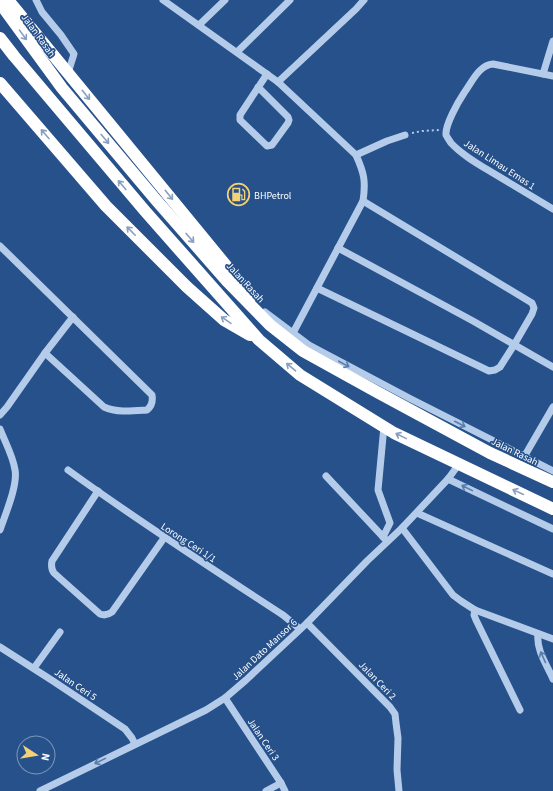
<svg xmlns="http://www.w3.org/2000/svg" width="553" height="791" viewBox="0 0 553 791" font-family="'Source Sans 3',sans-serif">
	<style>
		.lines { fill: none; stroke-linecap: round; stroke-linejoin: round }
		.path { stroke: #b4ccea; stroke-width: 2; stroke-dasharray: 2 3; stroke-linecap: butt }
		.minor { stroke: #b4ccea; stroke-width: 7 }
		.highway { stroke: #fff; stroke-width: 12 }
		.oneway { stroke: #889fbf }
		.oneway2 { stroke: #587cac }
		.labels { text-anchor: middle; stroke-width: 3.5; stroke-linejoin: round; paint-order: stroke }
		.street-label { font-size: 10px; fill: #fff; stroke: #26518b }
		.poi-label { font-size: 10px; fill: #fff; stroke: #26518b; text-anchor: start }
	</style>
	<rect width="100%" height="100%" fill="#26518b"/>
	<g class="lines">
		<!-- path -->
		<path class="path" d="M412 133 422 131 439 130"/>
		<!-- minor -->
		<g class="minor">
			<path d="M36 0 42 12 61 35 74 54 68 73"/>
			<path d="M163 0 278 82 356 155C364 173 366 181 363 201L293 333"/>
			<path d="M199 25 225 0"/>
			<path d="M237 52 290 0"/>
			<path d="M543 74 553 41"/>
			<path d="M553 76 493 64C479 65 472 82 464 93 458 102 445 125 446 135 447 137 449 140 451 143 462 155 478 164 493 173 513 185 533 197 553 209"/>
			<path d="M278 82 356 9 364 0"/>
			<path d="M258 87 288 117 289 120 288 123 272 145 267 146 240 120V115L267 74"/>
			<path d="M356 155 387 141 405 135"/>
			<path d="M0 246 152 395C153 401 152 406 147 410 133 411 117 413 104 407L45 353"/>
			<path d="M338 248 473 321 553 367"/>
			<path d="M317 288 489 371 495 370 500 367 514 345 532 314 534 308 532 303 363 201"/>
			<path d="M265 312 309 345 411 399 553 471"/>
			<path d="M0 415 7 407 45 353 73 317"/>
			<path d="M0 429C5 442 13 456 15 470 18 485 5 515 0 530"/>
			<path d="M524 457 553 407"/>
			<path d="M68 470C138 521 211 568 283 615L300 629"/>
			<path d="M326 476 386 540"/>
			<path d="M448 479 553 529"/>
			<path d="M98 491 52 561C51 566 51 569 54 573L100 614C105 616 108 615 112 612L164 538"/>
			<path d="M417 513 553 574"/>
			<path d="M402 528 453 595 461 601 475 610 553 639"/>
			<path d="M383 537 390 523 378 490 384 426"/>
			<path d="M475 610 474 615 476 620 520 710"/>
			<path d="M307 623 390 707 395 714 396 723 398 738 397 770 399 791"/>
			<path d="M538 634C536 650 547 665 553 679"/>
			<path d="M0 647 53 681 125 729 132 738 135 744"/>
			<path d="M34 668 60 632"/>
			<path d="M225 698 281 783 285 791"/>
			<path d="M40 791 206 710 225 698 246 680 307 623 367 561 402 528 448 479 459 464"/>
			<path d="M266 791 281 783"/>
		</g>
		<!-- highway -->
		<g class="highway">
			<path d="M8 0 251 296"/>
			<path d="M0 3 62 88 156 200 227 281 270 325 303 351 377 392 490 453 553 482"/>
			<path d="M0 38 14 56 52 101 145 211 259 340 300 375 394 433 553 509"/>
			<path d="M0 83 106 206 187 287 224 320 250 335"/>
		</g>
	</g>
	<!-- one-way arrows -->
	<defs><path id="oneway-shaft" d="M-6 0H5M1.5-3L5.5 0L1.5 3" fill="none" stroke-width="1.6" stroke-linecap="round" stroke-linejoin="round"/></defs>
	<g class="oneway">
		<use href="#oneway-shaft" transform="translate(23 35) rotate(54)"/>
		<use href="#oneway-shaft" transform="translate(86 95) rotate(51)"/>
		<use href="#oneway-shaft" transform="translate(45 134) rotate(-131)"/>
		<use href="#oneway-shaft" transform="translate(105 139) rotate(50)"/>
		<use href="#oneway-shaft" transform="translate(122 185) rotate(-130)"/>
		<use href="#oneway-shaft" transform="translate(169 195) rotate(51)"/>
		<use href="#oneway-shaft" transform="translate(131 231) rotate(-135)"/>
		<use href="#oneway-shaft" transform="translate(190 238) rotate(49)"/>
		<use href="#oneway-shaft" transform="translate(226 320) rotate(-146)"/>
		<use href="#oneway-shaft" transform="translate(291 367) rotate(-140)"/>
		<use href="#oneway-shaft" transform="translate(401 436) rotate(-154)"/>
		<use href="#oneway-shaft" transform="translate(518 492) rotate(-155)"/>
	</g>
	<g class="oneway2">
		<use href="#oneway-shaft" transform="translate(344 364) rotate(28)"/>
		<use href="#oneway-shaft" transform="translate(460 424) rotate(27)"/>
		<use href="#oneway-shaft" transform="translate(467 488) rotate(-154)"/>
		<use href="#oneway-shaft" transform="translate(543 657) rotate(-114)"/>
		<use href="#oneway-shaft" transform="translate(100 761) rotate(154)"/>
	</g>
	<!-- icons -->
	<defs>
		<symbol id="fuel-ring" viewBox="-11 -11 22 22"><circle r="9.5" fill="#26518b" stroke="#f3d178" stroke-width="1.5"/><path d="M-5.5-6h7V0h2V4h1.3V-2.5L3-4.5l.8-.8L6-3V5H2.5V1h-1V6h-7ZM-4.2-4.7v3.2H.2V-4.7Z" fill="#f3d178"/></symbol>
	</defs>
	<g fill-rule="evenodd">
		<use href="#fuel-ring" x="226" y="182" width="25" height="25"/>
	</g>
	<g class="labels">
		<!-- street labels -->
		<g class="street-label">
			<text transform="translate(39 35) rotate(54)" y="4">Jalan Rasah</text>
			<text transform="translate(500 164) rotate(33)" y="4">Jalan Limau Emas 1</text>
			<text transform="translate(246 282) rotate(47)" y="4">Jalan Rasah</text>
			<text transform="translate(515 451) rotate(26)" y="4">Jalan Rasah</text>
			<text transform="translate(189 542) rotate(33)" y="4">Lorong Ceri 1/1</text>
			<text transform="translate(264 649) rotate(-43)" y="4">Jalan Dato Mansor 6</text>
			<text transform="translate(378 680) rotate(46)" y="4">Jalan Ceri 2</text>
			<text transform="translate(76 684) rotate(34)" y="4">Jalan Ceri 5</text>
			<text transform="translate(264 739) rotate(56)" y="4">Jalan Ceri 3</text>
		</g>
		<!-- poi labels -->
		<g class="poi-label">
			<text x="254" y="199">BHPetrol</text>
		</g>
	</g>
	<!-- north arrow -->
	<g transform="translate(36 755) rotate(102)"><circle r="19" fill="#26518b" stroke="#7d97b9"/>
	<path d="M0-3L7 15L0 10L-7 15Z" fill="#f3d178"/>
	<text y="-6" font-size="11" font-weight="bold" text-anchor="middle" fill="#ffffff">N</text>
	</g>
</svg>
